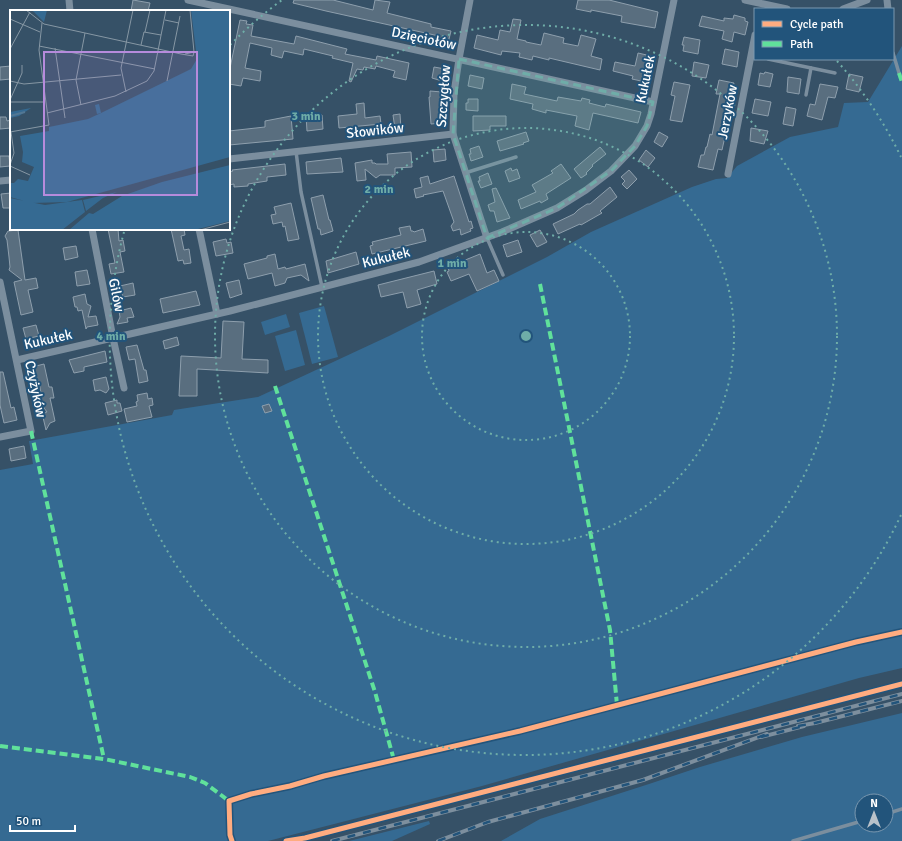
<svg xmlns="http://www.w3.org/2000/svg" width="902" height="841" viewBox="0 0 902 841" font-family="Signika,sans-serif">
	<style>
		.green { fill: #356a92; fill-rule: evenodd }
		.building { fill: #596e7f; stroke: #8e9fad }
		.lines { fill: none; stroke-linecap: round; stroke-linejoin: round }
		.service { stroke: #7b8e9e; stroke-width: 3.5 }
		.minor { stroke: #7b8e9e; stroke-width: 7 }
		.rail-casing { stroke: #7d8f9e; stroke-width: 4 }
		.rail { stroke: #22547b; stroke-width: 2.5; stroke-dasharray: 8; stroke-linecap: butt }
		.quiet { stroke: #60e19b; stroke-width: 4; stroke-dasharray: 8 4; stroke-linecap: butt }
		.cycleway-casing { stroke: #22547b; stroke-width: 8 }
		.cycleway { stroke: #ffac80; stroke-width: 5 }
		.marked { fill: #6fada8; fill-opacity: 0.2; stroke: #6fada8; stroke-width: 3; stroke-dasharray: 8 5; stroke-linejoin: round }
		.ring { fill: none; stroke: #6fada8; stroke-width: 2; stroke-dasharray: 2 4 }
		.labels { text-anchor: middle; stroke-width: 4; stroke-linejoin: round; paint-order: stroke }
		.street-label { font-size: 14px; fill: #fff; stroke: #22547b }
		.inset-river { fill: none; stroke: #537793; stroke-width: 2 }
		.inset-road { fill: none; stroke: #8697a4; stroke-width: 1 }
		.view { fill: #b68bdc; fill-opacity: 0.15; stroke: #b68bdc; stroke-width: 2 }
		.inset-edge { fill: none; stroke: #fff; stroke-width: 2 }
		.centre { fill: #6fada8; stroke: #22547b; stroke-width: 2 }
		.ring-label { font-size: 12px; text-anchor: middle; font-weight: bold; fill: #6fada8; stroke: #22547b; stroke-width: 4; stroke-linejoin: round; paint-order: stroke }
	</style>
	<rect width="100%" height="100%" fill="#365167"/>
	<!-- green -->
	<g class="green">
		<path d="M902 46V668L859 678 482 786 268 841H0V470L33 464 29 441 172 415 174 410 258 397 389 336 547 257 591 232 692 187 716 179 727 178 737 166 790 137 838 127 844 103 868 102Z"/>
		<path d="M324 306 338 357 312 364 299 313Z"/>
		<path d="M286 314 290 327 265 335 261 322Z"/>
		<path d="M296 330 305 365 285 371 275 336Z"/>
		<path d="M902 713V841H501L540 819 649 784 700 767 802 737ZM862 801H886V825H862Z"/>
		<path d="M429 821 430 824 392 841H349Z"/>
	</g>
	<!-- building -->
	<g class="building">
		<path d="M133 0 150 3 148 11H131Z"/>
		<path d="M294 0H333L373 10 375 0 390 2 387 13 431 24V27L451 31 448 43 438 40 439 36 326 11 293 3Z"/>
		<path d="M578 0H609L658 12 655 28 621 22 622 16 591 10V12L576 9Z"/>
		<path d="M734 15 745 18V21L748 22 745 35 734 32 732 42 722 39 724 31 699 26 702 16 724 21V18L733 19Z"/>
		<path d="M513 19 521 20 517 39 526 41V42L541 45 544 33 564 38 563 43 578 46 581 35 596 39 591 56 602 59 600 70 549 58V60L533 56 532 60 519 57 520 53 502 51 501 55 474 48 477 35 498 40 500 30 510 32Z"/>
		<path d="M240 20 247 21 246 24 253 25 251 36 294 44 296 36 347 49 345 54 376 60 377 56 409 63 406 80 393 77 395 71 376 66 375 69 364 67 363 70 357 69 351 82 349 81 353 63 332 58 333 56 304 49 303 55 284 51 282 58 271 55 272 48 250 43 245 68 261 71 260 81 243 78 241 86 229 84V73Z"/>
		<path d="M684 37 700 40 698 54 683 51 684 45H682Z"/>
		<path d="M725 49 739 52 737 67 722 64Z"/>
		<path d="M638 53 651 56 646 79 642 78 641 81 632 79 633 76 613 71 615 62 635 66Z"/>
		<path d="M694 62 709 65 706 78 692 76Z"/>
		<path d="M11 66V79L0 80V67Z"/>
		<path d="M434 67 445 69 442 81 432 78Z"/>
		<path d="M765 72 773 74 770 87 758 85 760 73 764 74Z"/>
		<path d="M849 74 863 77 859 92 846 89Z"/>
		<path d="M470 75 484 78 482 89 468 86Z"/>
		<path d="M788 77 801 79 799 94 787 92Z"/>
		<path d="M719 80 734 83 728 109H731L722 150 718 149 713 170 698 167 701 155H704L706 147H707L710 134 712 135 719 99 720 94H716Z"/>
		<path d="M674 82 690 85 682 122 670 120 675 96 671 95Z"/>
		<path d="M512 84 526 87 524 94 557 101 558 97 581 101 582 98 590 100 589 103 605 107 606 104 641 112 638 123 593 113 589 130 575 126 577 116 546 110V113L532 109 533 104 510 99Z"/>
		<path d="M820 84 838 87 835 98 828 97 822 120 807 116 810 104 815 105Z"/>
		<path d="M430 91 442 92 441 107 442 123 431 124 429 97H430Z"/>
		<path d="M468 99H478V111L466 110V103H468Z"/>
		<path d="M755 99 771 102 768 116 752 113Z"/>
		<path d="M364 103 365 118 380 116 381 124 339 128 338 116 357 114 356 104Z"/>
		<path d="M786 107 796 109 793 126 783 124Z"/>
		<path d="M400 114 401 129H395L393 115Z"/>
		<path d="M322 115 323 129 307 131 306 116Z"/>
		<path d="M291 116 293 139 229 145V131L265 127V121Z"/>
		<path d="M473 116H506V126H490V130L473 131Z"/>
		<path d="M0 117H6L7 121 11 120V128L0 129Z"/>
		<path d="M751 128 768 131 764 144 750 141Z"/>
		<path d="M526 132 529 141 523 143 524 144 500 151 497 141Z"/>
		<path d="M659 132 668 137 662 147 654 142Z"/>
		<path d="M479 146 483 157 471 161 469 154H471L470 149Z"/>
		<path d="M600 147 606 154 592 165 593 166 586 173 587 174 581 178 574 169Z"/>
		<path d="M445 149 446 160 434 162 433 150Z"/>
		<path d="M646 150 655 158 648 167 639 160Z"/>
		<path d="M411 152 412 167 395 168V175H380L376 178 365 169 366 180 357 181 355 163 372 160V163H375L376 164H388L387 154Z"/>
		<path d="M0 156H9L10 166 0 167Z"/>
		<path d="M341 158 343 172 307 174 306 162Z"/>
		<path d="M285 164 286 175 267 177V181L248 184V186L234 187V184L229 185V172L233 171 232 170Z"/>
		<path d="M561 164 571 178 546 194 548 199 541 203 540 201 521 209 518 200 536 192 532 185 553 173 551 171Z"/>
		<path d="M511 168 512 171 517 169 520 178 509 182 505 171Z"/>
		<path d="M629 170 637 179 627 189 622 184 625 181 621 177Z"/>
		<path d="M488 173 492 184 481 188 478 181H480L479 177Z"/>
		<path d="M428 176 430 184 454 176 469 222 471 221 473 228 470 229 471 231 461 235 460 229 453 231 451 226 454 222 443 191 423 195 424 196 416 198 414 189 422 187 420 178Z"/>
		<path d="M610 187 617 197 600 211 602 213 581 225 580 224 558 234 553 224 574 214 578 210 587 204H590Z"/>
		<path d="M496 188 510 218 497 222 494 211H490L488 205 495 202 492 189Z"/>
		<path d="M11 193V208H3L1 194Z"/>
		<path d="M323 195 329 220H330L333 231 321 235 320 229H318L311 198Z"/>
		<path d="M291 203 299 239 288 241 285 226 283 227 282 222 273 224 271 215 276 214 274 207Z"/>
		<path d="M410 226 411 231H413L414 232 423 229 426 241 372 254 370 246 373 245 372 242 401 235 399 228Z"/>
		<path d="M108 229H118L119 241 123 240 125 251 120 252 124 272 111 274 109 264 115 263Z"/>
		<path d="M171 229H184L185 235 181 236 184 250 189 249 191 263 184 264 183 260 178 261Z"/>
		<path d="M18 230 25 280 36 278 38 288 28 290 33 312 21 315 14 282 22 280 9 270 10 267 9 257 7 240 5 236 8 231Z"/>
		<path d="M540 230 547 242 537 247 530 235Z"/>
		<path d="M226 239 227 243 231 242 233 253 216 256 213 242Z"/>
		<path d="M518 240 522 252 507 257 503 245Z"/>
		<path d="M76 246 78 257 65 260 63 248Z"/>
		<path d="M356 252 359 264 328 273 326 261Z"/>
		<path d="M275 254 278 269 285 267 286 269 305 264 309 281 301 275 287 278 285 283 275 286 272 273 248 279 244 264 267 258V256Z"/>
		<path d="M480 254 487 273 494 270 499 281 477 291 469 274 451 281 447 272 449 271 448 267Z"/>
		<path d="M87 270 90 284 77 286 75 272Z"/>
		<path d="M434 271 437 284 417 290 421 304 407 308 403 292 381 297 378 285Z"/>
		<path d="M239 280 242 294 230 298 226 283Z"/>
		<path d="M133 283 135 295 123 297 120 286Z"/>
		<path d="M196 291 200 305 163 313 160 299Z"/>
		<path d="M85 294 87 304 91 306 88 317 96 316 98 325 87 327 86 329 82 310 78 311 77 307H75L73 297Z"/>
		<path d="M131 308 134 317 127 318 128 322 117 324 120 317 119 311Z"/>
		<path d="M223 321 244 322 242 359 268 360V373L197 369V396H179L181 356 221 358Z"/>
		<path d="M36 325 39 336 26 339 23 328Z"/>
		<path d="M177 337 179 345 165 349 163 341Z"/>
		<path d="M137 345 144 370H146L148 381 139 383 135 359 129 360 126 347Z"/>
		<path d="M105 351 107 362 84 367V371L74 373 69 360Z"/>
		<path d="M44 364 49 387H52L54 398H50L55 421 50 423 46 430 42 413 47 412 39 401 38 394H41L39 381 35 382 32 367Z"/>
		<path d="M0 372H3L11 408 14 407 17 420 4 423 0 405Z"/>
		<path d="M106 377 109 389 106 393 100 390 95 391 93 380Z"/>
		<path d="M147 393 148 399 152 398 153 405 149 406 152 417 127 422 124 409 137 406 136 402 138 401 137 395Z"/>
		<path d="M117 400V403H120L122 411 108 415 105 403Z"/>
		<path d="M269 404 272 411 265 413 262 406Z"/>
		<path d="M24 446 26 458 11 461 9 449Z"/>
	</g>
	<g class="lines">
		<!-- service -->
		<g class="service">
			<path d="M893 53 899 73"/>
			<path d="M768 59 835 73"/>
			<path d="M806 95 811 68"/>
			<path d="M296 151 301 192 322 287"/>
			<path d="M465 173 516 157"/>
			<path d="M487 238 503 275"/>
			<path d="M886 814 902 809"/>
			<path d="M793 841 862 821"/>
		</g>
		<!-- minor -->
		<g class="minor">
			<path d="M69 0 70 11"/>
			<path d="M188 0 653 102"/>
			<path d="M470 0 459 59 454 93 453 134 487 238"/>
			<path d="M745 0 787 9"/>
			<path d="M887 0 888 9"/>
			<path d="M843 9 867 0"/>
			<path d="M229 159 453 134"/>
			<path d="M728 174 755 35"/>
			<path d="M0 181 11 180"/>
			<path d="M92 229 113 338 124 388"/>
			<path d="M199 229 217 314"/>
			<path d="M0 282 31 431 0 437"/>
			<path d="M17 360 230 311 419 262 502 232 557 208 586 190 611 171 635 146 647 126 651 114 674 0"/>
		</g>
		<defs>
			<g id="rail">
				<path d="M798 726 815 723 902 701"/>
				<path d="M761 737 804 726"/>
				<path d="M332 841 902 694"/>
				<path d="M438 841 488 822 643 780 767 734"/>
			</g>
		</defs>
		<!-- rail casing -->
		<use href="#rail" class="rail-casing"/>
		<!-- rail -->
		<use href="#rail" class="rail"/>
		<!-- quiet -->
		<g class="quiet">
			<path d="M899 73 902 82"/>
			<path d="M540 284 610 630 617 705"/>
			<path d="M275 386 375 692 394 760"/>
			<path d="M31 431 104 759"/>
			<path d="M0 746 104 759 190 777 205 783 229 801 232 800"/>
		</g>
		<defs>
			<g id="cycleway">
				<path d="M232 841 230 835 229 801 251 794 290 786 324 776 520 731 856 642 902 632"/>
				<path d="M286 841 305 838 902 684"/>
			</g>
		</defs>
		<!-- cycleway casing -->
		<use href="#cycleway" class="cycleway-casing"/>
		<!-- cycleway -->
		<use href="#cycleway" class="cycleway"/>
	</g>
	<!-- marked area -->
	<path class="marked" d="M459 59 653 102 647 126 635 146 611 171 557 208 487 238 453 134Z"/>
	<!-- distance rings -->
	<g class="ring">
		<circle cx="526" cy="336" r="104"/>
		<circle cx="526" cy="336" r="208"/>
		<circle cx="526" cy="336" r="311"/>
		<path d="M901 515A415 415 0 0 1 124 232M230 45A415 415 0 0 1 282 0M837 61A415 415 0 0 1 901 157"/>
	</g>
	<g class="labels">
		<!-- street labels -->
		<g class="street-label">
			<text transform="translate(424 38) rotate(12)" y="5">Dzięciołów</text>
			<text transform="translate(645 79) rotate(-78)" y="5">Kukułek</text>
			<text transform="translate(443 96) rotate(-86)" y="5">Szczygłów</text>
			<text transform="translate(727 112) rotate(-79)" y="5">Jerzyków</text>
			<text transform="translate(375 130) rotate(-6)" y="5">Słowików</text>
			<text transform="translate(386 257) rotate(-14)" y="5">Kukułek</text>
			<text transform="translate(117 295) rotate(79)" y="5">Gilów</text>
			<text transform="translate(48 339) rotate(-13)" y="5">Kukułek</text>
			<text transform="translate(36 389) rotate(78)" y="5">Czyżyków</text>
		</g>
	</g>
	<!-- overview -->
	<g transform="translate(10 10)">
		<rect width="220" height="220" fill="#365167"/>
		<path d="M21 0H37L34 12 24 2ZM181 0H220V147L57 192 22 193 0 187V173H4L8 169 18 171 24 157 12 152 13 142 10 126 39 121V117L78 109 91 103 87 104 85 95 89 94 91 103 181 59 187 49ZM21 98 9 106 0 108V102ZM220 155V211L184 220H59L79 203 83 204 112 186 152 172ZM107 182 93 188 76 201 73 190ZM0 188 35 195 72 190 75 202 52 220H0Z" fill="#356a92"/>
		<path class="inset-river" d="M0 106 15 102"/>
		<path class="inset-road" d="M16 0 34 14 171 44 183 46 184 42 175 44M180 0 184 42M0 9 30 22M155 10 169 13M135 22 140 0M131 35 134 22 151 25M29 36 145 59M45 38 55 108M0 39 20 2M0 71 14 74 111 65M157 71 170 6M116 82 111 58 123 0M0 90 12 63V55M0 92H34M71 95 66 70 75 23M37 103 105 86 137 71 144 61 156 0M0 122 39 115 29 40 32 13M0 155 4 143 1 122M0 156 20 165M190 220 220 212"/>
		<path class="view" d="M34 42H187V185H34Z"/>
		<rect width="220" height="220" class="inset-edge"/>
	</g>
	<circle cx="526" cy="336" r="6" class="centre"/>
	<g class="ring-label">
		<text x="306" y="120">3 min</text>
		<text x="379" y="193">2 min</text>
		<text x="452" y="267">1 min</text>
		<text x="111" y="340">4 min</text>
	</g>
	<!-- legend -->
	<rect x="754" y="8" width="140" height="52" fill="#22547b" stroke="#7a98b0"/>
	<rect x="762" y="21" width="20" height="6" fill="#ffac80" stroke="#7a98b0"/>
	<text x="790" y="28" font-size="12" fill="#ffffff">Cycle path</text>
	<rect x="762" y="41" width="20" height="6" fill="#60e19b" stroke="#7a98b0"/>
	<text x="790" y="48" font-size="12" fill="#ffffff">Path</text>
	<!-- north arrow -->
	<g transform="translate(874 813)"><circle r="19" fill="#22547b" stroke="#7a98b0"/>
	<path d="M0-3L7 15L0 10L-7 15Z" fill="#b9c2ca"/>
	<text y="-6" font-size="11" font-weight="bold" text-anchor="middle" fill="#ffffff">N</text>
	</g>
	<!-- scale -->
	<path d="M10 825v6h65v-6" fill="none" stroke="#ffffff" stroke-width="2"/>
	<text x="16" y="825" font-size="12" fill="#ffffff" stroke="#22547b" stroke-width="3" paint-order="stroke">50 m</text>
</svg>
